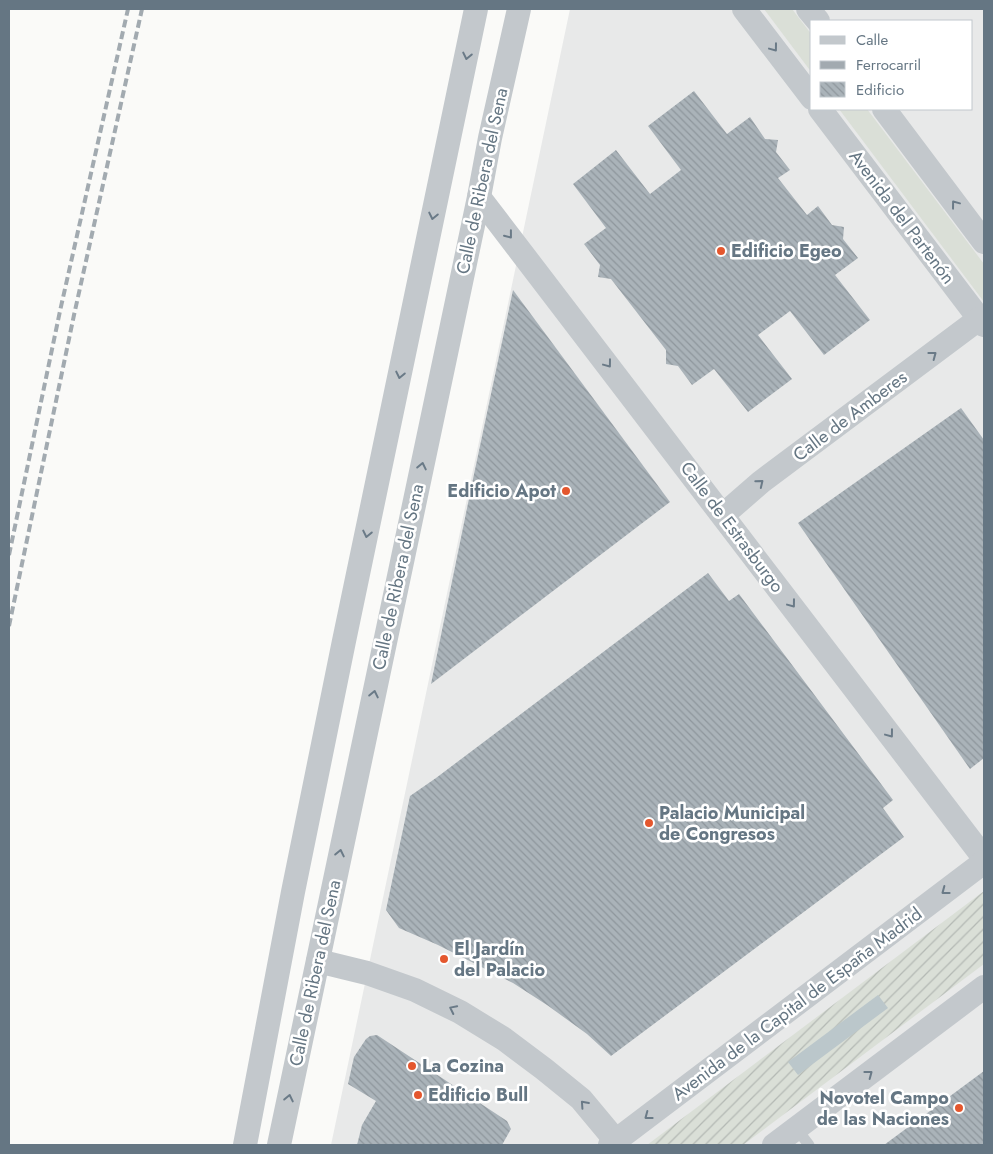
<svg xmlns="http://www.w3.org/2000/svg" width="993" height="1154" viewBox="0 0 993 1154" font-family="Jost,sans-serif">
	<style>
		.built { fill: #e8e9e9; fill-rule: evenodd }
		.grass { fill: #dadfd7 }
		.garden { fill: url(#garden-furrows) }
		.water { fill: #bbc7cb }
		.building { fill: url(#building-back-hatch) }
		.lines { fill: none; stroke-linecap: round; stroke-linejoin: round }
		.service { stroke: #c3c8cc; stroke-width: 11 }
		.minor { stroke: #c3c8cc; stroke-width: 24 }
		.rail { stroke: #a2aab0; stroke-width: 4; stroke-dasharray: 8 4; stroke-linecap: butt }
		.oneway { stroke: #6a7a87 }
		.poi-dot { fill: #e4572e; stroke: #fff; stroke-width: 2 }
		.labels { text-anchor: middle; stroke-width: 5; stroke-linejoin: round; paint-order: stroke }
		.street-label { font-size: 18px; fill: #657683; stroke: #fff }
		.poi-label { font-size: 18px; font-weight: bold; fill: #657683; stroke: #fff; text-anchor: start }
	</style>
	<defs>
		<pattern id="garden-furrows" width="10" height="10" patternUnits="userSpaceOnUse" patternTransform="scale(1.25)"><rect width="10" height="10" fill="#dadfd7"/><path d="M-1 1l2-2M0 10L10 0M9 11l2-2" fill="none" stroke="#b4b9b4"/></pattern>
		<pattern id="building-back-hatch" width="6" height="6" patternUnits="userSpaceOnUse" patternTransform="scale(1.25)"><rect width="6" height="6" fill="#aab3b9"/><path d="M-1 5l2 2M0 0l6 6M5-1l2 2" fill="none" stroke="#8e969c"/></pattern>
	</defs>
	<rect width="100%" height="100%" fill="#fafaf8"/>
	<!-- built -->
	<path class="built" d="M570 9H984V1145H331ZM812 21H972V109H812Z"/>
	<!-- grass -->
	<g class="grass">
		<path d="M764 9H792L812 35V73Z"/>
		<path d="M839 109H867L984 264V302Z"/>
	</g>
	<!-- garden -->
	<path class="garden" d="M984 891V964L743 1145H647Z"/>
	<!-- water -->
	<path class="water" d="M878 995 888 1008 798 1075 788 1062Z"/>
	<!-- building -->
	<g class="building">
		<path d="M694 91 727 134 750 117 765 139 778 140 776 152 790 170 778 178 807 215 818 206 832 225 844 227 843 239 858 258 835 275 870 320 824 355 790 311 758 335 792 379 748 412 714 369 692 385 678 366 666 364V350L611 279 598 277 600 265 584 244 606 228 573 184 616 150 650 194 681 170 648 126Z"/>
		<path d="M513 290 670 502 431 684 473 479Z"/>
		<path d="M961 408 984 440V758L970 769 798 523Z"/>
		<path d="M708 573 729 601 739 594 893 800 883 808 904 837 611 1056 587 1034 547 1005 513 983 438 945 399 928 386 910 410 796 436 778Z"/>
		<path d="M377 1035 507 1121 511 1129 502 1145H357L362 1125 376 1101 348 1084 354 1057 366 1039 370 1036Z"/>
		<path d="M984 1071V1145H884Z"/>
	</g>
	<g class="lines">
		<!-- service -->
		<path class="service" d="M796 1128 809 1145"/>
		<!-- minor -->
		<g class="minor">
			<path d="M744 9 812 98"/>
			<path d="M808 9 818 21"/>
			<path d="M820 109 984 325"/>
			<path d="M884 109 984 242"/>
			<path d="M479 197 984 858"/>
			<path d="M723 515 761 482 979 319"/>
			<path d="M318 961 367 973 415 990 460 1012 504 1039 544 1069 581 1099 616 1141"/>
			<path d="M245 1145 293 892 344 641 476 9"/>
			<path d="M279 1145 479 197 490 138 519 9"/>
			<path d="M610 1145 984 862"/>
			<path d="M774 1145 984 987"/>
		</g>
		<!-- rail -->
		<g class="rail">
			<path d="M9 555 60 311 128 9"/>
			<path d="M9 626 74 315 142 9"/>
		</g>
	</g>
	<!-- one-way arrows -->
	<defs><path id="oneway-chevron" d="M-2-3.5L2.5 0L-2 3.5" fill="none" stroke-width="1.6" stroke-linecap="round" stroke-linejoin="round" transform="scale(1.25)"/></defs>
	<g class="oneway">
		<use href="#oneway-chevron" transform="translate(774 48) rotate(53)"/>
		<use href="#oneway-chevron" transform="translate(467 56) rotate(102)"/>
		<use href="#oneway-chevron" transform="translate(955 204) rotate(-127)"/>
		<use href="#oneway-chevron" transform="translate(433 216) rotate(102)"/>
		<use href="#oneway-chevron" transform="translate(509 235) rotate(52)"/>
		<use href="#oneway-chevron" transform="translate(933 355) rotate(-37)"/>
		<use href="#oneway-chevron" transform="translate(608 364) rotate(53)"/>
		<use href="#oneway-chevron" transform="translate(400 375) rotate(102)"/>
		<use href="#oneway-chevron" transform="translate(422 466) rotate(-78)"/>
		<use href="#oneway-chevron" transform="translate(760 483) rotate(-39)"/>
		<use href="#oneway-chevron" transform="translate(367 534) rotate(102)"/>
		<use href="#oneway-chevron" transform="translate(792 604) rotate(53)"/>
		<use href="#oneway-chevron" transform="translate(374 694) rotate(-78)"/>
		<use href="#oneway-chevron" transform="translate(890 734) rotate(53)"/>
		<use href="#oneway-chevron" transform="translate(340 853) rotate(-78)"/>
		<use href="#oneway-chevron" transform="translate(945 891) rotate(143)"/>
		<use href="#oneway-chevron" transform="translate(453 1009) rotate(-154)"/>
		<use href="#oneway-chevron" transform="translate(869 1074) rotate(-37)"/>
		<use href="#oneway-chevron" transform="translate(289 1098) rotate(-78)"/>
		<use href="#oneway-chevron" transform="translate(584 1104) rotate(-132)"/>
		<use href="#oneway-chevron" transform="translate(648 1116) rotate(143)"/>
	</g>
	<!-- markers -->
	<g class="poi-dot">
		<circle cx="721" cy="251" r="5"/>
		<circle cx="566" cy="491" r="5"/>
		<circle cx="649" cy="823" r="5"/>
		<circle cx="444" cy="959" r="5"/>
		<circle cx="412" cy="1066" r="5"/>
		<circle cx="418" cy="1095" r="5"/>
		<circle cx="959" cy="1108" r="5"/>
	</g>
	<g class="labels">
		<!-- street labels -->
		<g class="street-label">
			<text transform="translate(482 181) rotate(-78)" y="6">Calle de Ribera del Sena</text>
			<text transform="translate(902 217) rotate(53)" y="6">Avenida del Partenón</text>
			<text transform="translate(850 416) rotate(-37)" y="6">Calle de Amberes</text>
			<text transform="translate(732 527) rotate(53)" y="6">Calle de Estrasburgo</text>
			<text transform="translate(398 577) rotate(-78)" y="6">Calle de Ribera del Sena</text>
			<text transform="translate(315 973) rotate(-78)" y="6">Calle de Ribera del Sena</text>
			<text transform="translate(797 1004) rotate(-37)" y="6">Avenida de la Capital de España Madrid</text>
		</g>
		<!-- poi labels -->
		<g class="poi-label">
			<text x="731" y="257">Edificio Egeo</text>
			<text x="556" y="497" text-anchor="end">Edificio Apot</text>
			<text x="659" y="819">Palacio Municipal<tspan x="659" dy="21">de Congresos</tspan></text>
			<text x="454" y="955">El Jardín<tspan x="454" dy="21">del Palacio</tspan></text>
			<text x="422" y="1072">La Cozina</text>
			<text x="428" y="1101">Edificio Bull</text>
			<text x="949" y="1104" text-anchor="end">Novotel Campo<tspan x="949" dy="21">de las Naciones</tspan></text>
		</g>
	</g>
	<!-- border -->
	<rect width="993" height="1154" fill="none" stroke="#657683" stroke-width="20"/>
	<!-- legend -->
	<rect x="810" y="20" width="162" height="90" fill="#ffffff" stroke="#c1c8cd"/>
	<rect x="820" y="36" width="25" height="8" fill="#c3c8cc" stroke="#c1c8cd"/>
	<text x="856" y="45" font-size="15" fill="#657683">Calle</text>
	<rect x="820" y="61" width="25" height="8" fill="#a2aab0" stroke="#c1c8cd"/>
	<text x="856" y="70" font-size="15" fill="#657683">Ferrocarril</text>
	<rect x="820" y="82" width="25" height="15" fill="url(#building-back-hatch)" stroke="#c1c8cd"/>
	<text x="856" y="95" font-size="15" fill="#657683">Edificio</text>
</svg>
